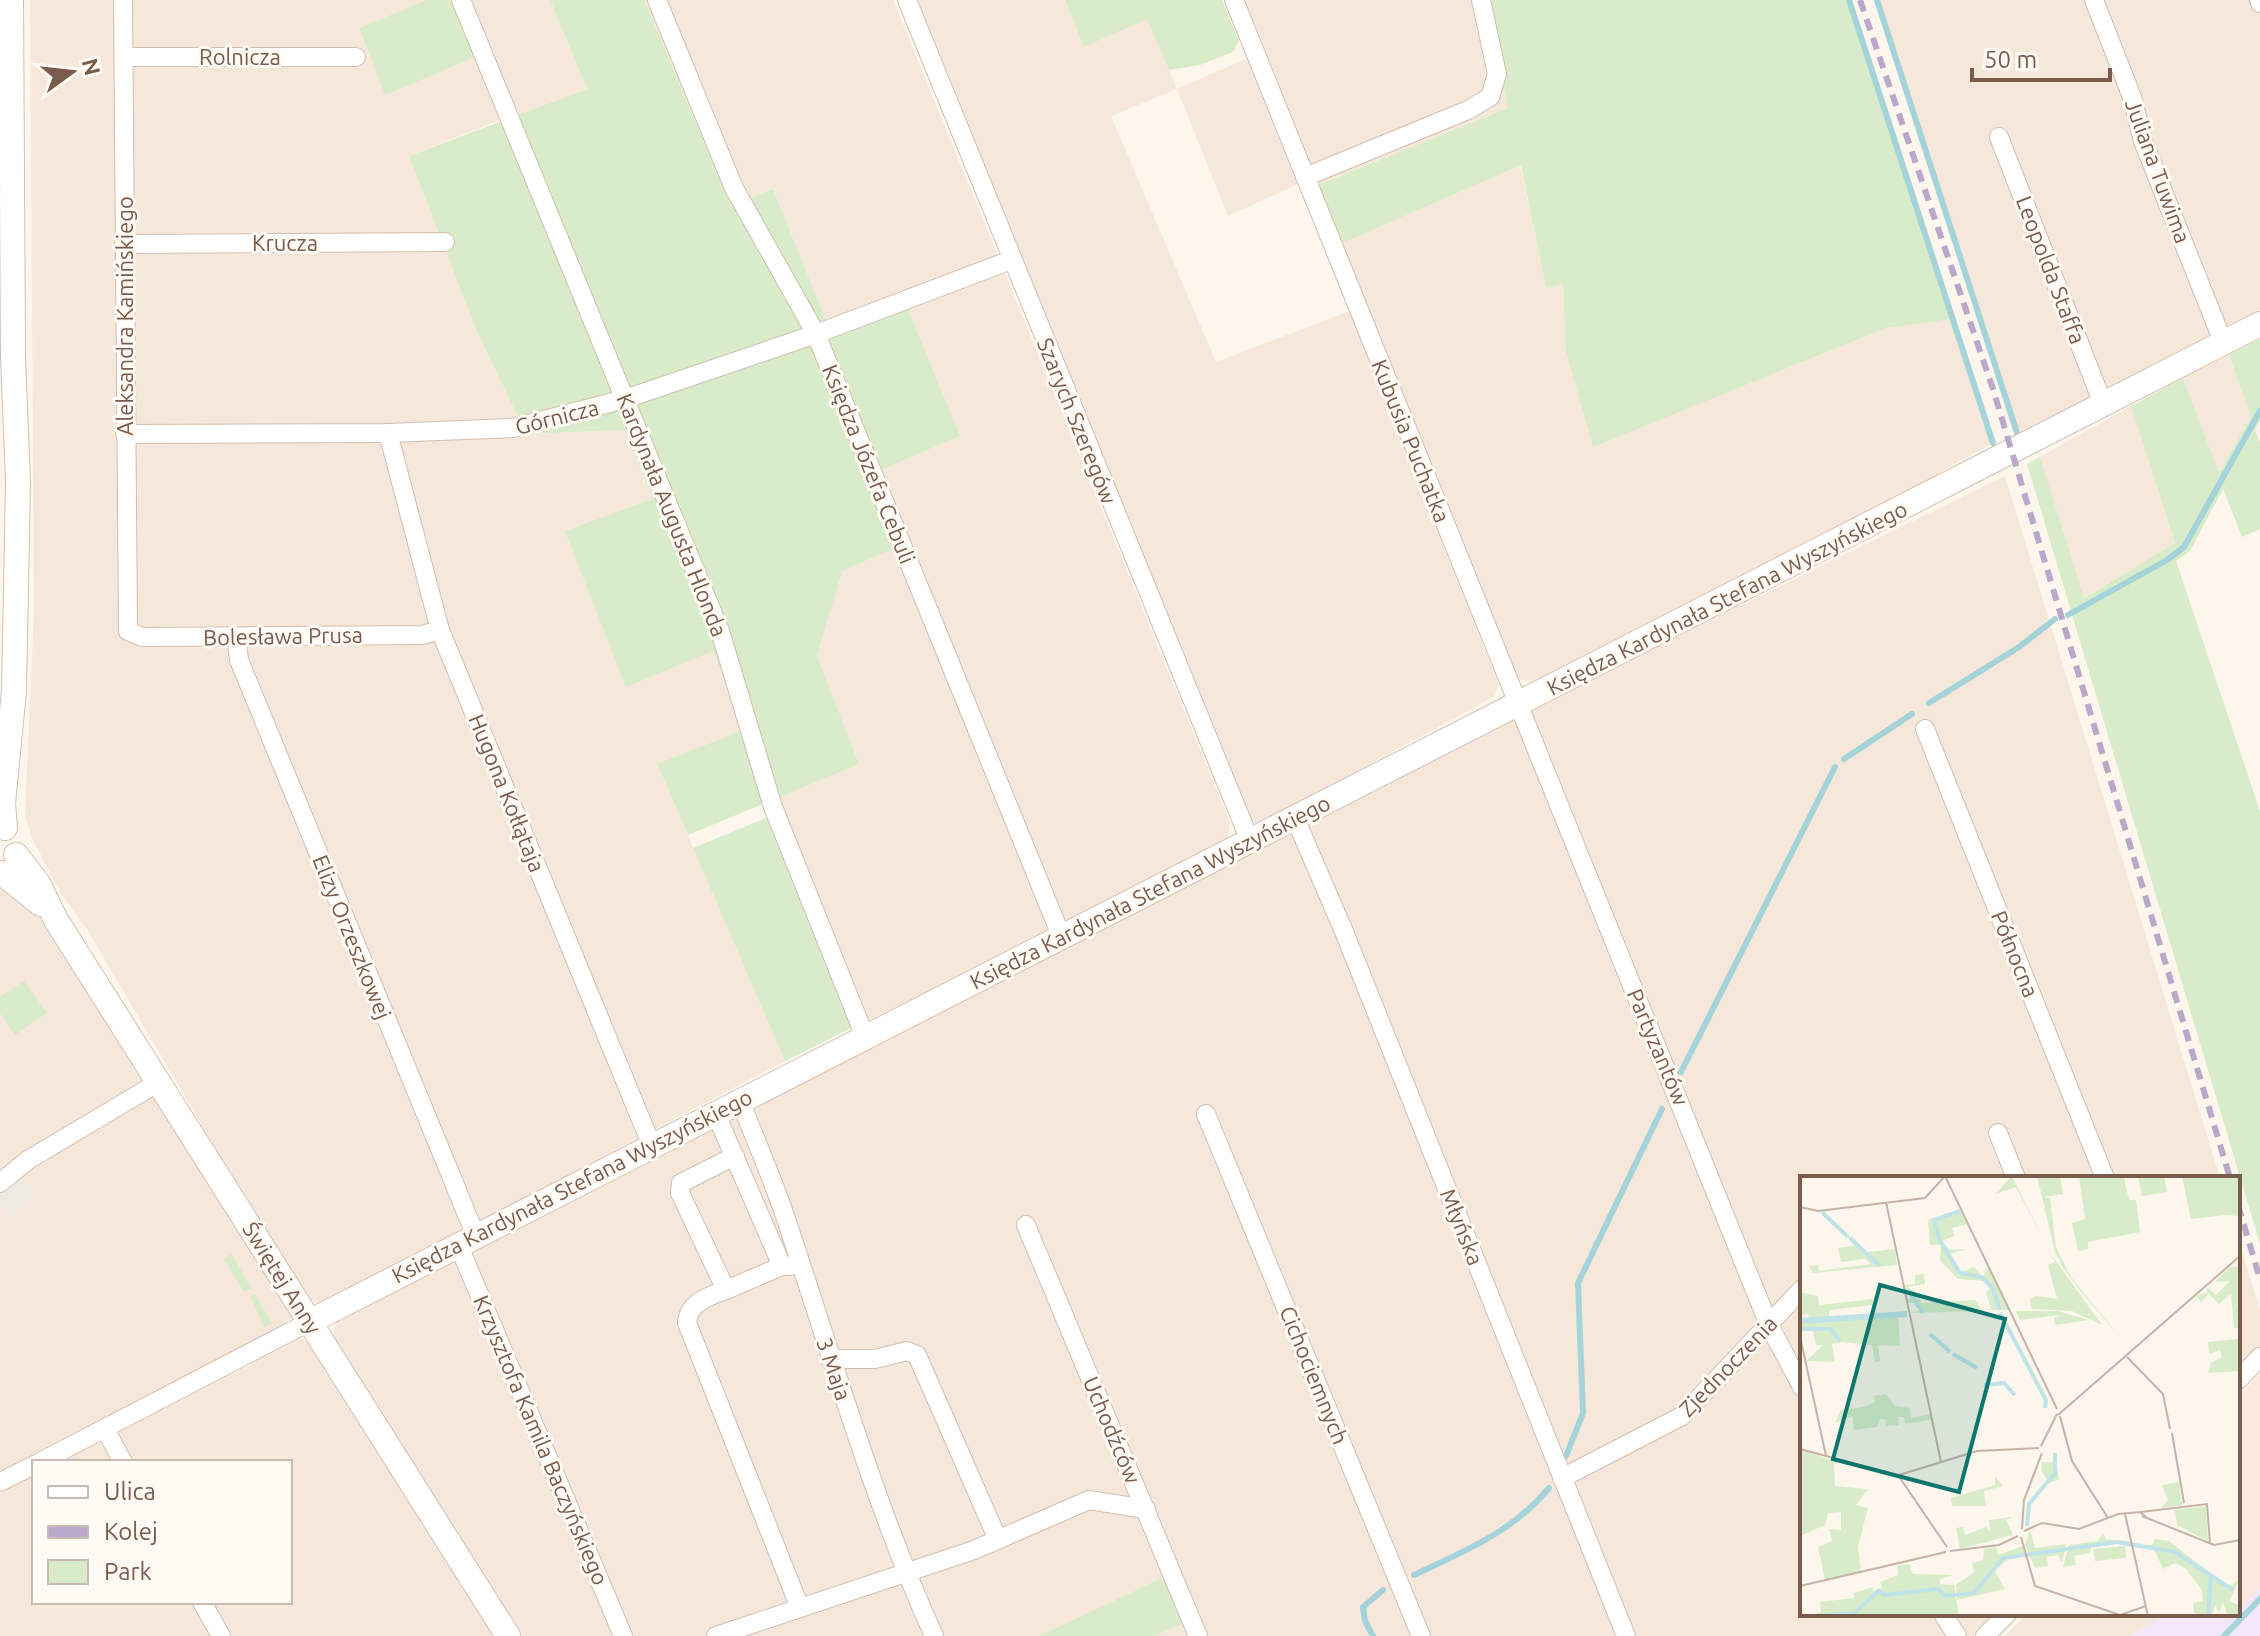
<svg xmlns="http://www.w3.org/2000/svg" width="2260" height="1636" viewBox="0 0 2260 1636" font-family="Ubuntu,sans-serif">
	<style>
		.residential { fill: #f5e8da }
		.commercial { fill: #fde8e0 }
		.industrial { fill: #efe9e4 }
		.education { fill: #f3e8fa }
		.green { fill: #d8ecc9 }
		.lines { fill: none; stroke-linecap: round; stroke-linejoin: round }
		.stream { stroke: #a5d3da; stroke-width: 6 }
		.street-casing { stroke: #d1beb0; stroke-width: 20 }
		.secondary-casing { stroke: #d6c0b0; stroke-width: 26 }
		.street { stroke: #fff; stroke-width: 18 }
		.secondary { stroke: #fff; stroke-width: 24 }
		.rail { stroke: #b9a8c9; stroke-width: 6; stroke-dasharray: 12 8; stroke-linecap: butt }
		.labels { text-anchor: middle; stroke-width: 6; stroke-linejoin: round; paint-order: stroke }
		.street-label { font-size: 22px; fill: #7a5c4d; stroke: #fffaf3 }
		.inset-river { fill: none; stroke: #bfe3e8; stroke-width: 4 }
		.inset-road { fill: none; stroke: #c5b3a7; stroke-width: 2 }
		.view { fill: #0f766e; fill-opacity: 0.15; stroke: #0f766e; stroke-width: 4 }
		.inset-edge { fill: none; stroke: #7a5c4d; stroke-width: 4 }
	</style>
	<rect width="100%" height="100%" fill="#fdf6ec"/>
	<!-- residential -->
	<g class="residential">
		<path d="M30 0H427L359 29 385 94 475 57 500 120 409 156 475 327 526 434 625 430 652 499 566 531 626 686 713 651 745 729 657 764 785 1061 324 1303 309 1301 248 1204 87 929 61 894 32 838 25 816 34 611Z"/>
		<path d="M470 0H550L587 89 516 116Z"/>
		<path d="M644 0H893L1230 822 1227 843 1133 894 866 1021 779 796 859 764 817 656 869 475 959 436 826 320 773 189 731 207Z"/>
		<path d="M913 0H1065L1084 46 1147 18 1177 89 1248 58 1298 184 1228 216 1177 89 1111 116 1216 362 1350 311 1498 683 1495 696 1262 823 1249 822Z"/>
		<path d="M1237 0H1486L1546 288 1563 283 1566 352 1593 446 1886 328 1953 319 1993 443 1938 473 1939 480 1541 685 1519 679 1509 673 1338 245 1520 165 1508 108 1313 187Z"/>
		<path d="M1877 0H2260V316L2017 433Z"/>
		<path d="M2229 355 2251 417 2219 474 2183 378Z"/>
		<path d="M2131 406 2175 543 2083 598 2040 457Z"/>
		<path d="M2005 476 2220 1178H1802V1614H1995L1973 1636H520L333 1339 336 1319 1535 706Z"/>
		<path d="M0 885 36 904 290 1310 291 1317 281 1327 0 1471Z"/>
		<path d="M2238 1238 2260 1311V1347L2238 1370Z"/>
		<path d="M300 1339 312 1344 498 1636H0V1494L34 1475V1602H290V1462H60Z"/>
		<path d="M2260 1377V1636H2005L2027 1614H2238V1400Z"/>
	</g>
	<!-- commercial -->
	<path class="commercial" d="M2260 1374V1588L2238 1610V1397Z"/>
	<!-- industrial -->
	<path class="industrial" d="M21 1178 37 1197 10 1219 0 1207V1195Z"/>
	<!-- education -->
	<path class="education" d="M2260 1588V1636H2131L2165 1614H2220L2228 1621Z"/>
	<!-- green -->
	<g class="green">
		<path d="M427 0H451L475 57 385 95 359 28Z"/>
		<path d="M550 0H644L731 206 773 189 826 320 901 293 960 436 869 475 897 547 842 571 817 656 859 764 688 835 657 764 745 729 713 651 626 687 565 531 652 499 625 430 526 434 475 327 409 156 587 89Z"/>
		<path d="M1065 0H1222L1239 41 1233 52 1200 65 1169 70 1147 19 1084 47Z"/>
		<path d="M1486 0H1849L1953 319 1886 328 1593 447 1566 352 1563 284 1546 288 1521 165 1338 245 1313 187 1508 108Z"/>
		<path d="M2260 339V420L2255 430 2260 442V529L2242 537 2223 489 2190 551 2176 561 2260 811V1244L2027 464 2040 457 2084 598 2175 543 2131 406 2183 378 2219 473 2251 417 2229 355Z"/>
		<path d="M771 816 855 1026 785 1061 693 848Z"/>
		<path d="M24 981 47 1013 15 1035 0 1013V997Z"/>
		<path d="M231 1254 252 1288 244 1292 224 1259Z"/>
		<path d="M255 1294 272 1323 264 1327 250 1296Z"/>
		<path d="M1164 1577 1184 1623 1154 1636H1040Z"/>
	</g>
	<g class="lines">
		<!-- stream -->
		<g class="stream">
			<path d="M1849 0 1993 443"/>
			<path d="M1877 0 2017 433"/>
			<path d="M2068 615 2167 560 2184 547 2260 411"/>
			<path d="M1929 703 2019 647 2055 619"/>
			<path d="M1844 759 1912 714"/>
			<path d="M1681 1072 1835 767"/>
			<path d="M1566 1456 1583 1413 1578 1283 1662 1109"/>
			<path d="M1414 1575C1463 1552 1514 1531 1549 1488"/>
			<path d="M1373 1636 1365 1621 1363 1607 1383 1590"/>
			<path d="M2224 1636 2260 1599"/>
		</g>
		<defs>
			<g id="street">
				<path d="M123 0 128 631 142 637 422 635 440 630"/>
				<path d="M461 0 720 631 773 807 865 1037"/>
				<path d="M657 0 734 188 816 334 1062 938"/>
				<path d="M907 0 1250 841"/>
				<path d="M1234 0 1769 1325 1802 1387"/>
				<path d="M2094 0 2132 97 2143 141 2223 342"/>
				<path d="M2259 0 2260 3"/>
				<path d="M124 57H356"/>
				<path d="M1999 137 2103 404"/>
				<path d="M1305 177 1468 110 1490 97 1497 74 1481 0"/>
				<path d="M124 244 445 242"/>
				<path d="M388 433 440 630 651 1144"/>
				<path d="M125 434 388 433 513 428 625 399 816 334 1011 260"/>
				<path d="M236 637 239 660 475 1234"/>
				<path d="M1925 729 2105 1178"/>
				<path d="M1295 818 1345 934 1626 1636"/>
				<path d="M740 1100C754 1137 771 1175 784 1213 832 1355 872 1499 934 1636"/>
				<path d="M715 1112 782 1266H791"/>
				<path d="M1206 1114 1421 1636"/>
				<path d="M1998 1133 2016 1178"/>
				<path d="M735 1156 681 1183 680 1193 726 1290 782 1266"/>
				<path d="M0 1183 28 1160 159 1082"/>
				<path d="M1026 1225 1198 1636"/>
				<path d="M458 1244 623 1636"/>
				<path d="M726 1290C709 1296 688 1303 687 1323L800 1608"/>
				<path d="M830 1359H875L907 1351 917 1355 998 1540"/>
				<path d="M2238 1380 2260 1357"/>
				<path d="M105 1429 123 1462"/>
				<path d="M40 1462 309 1322"/>
				<path d="M1562 1478 1682 1416 1802 1289"/>
				<path d="M0 1482 34 1465"/>
				<path d="M202 1602 221 1636"/>
				<path d="M1943 1614 1957 1636"/>
				<path d="M716 1636 974 1550 1089 1500 1146 1509"/>
				<path d="M1985 1636 2007 1614"/>
			</g>
			<g id="secondary">
				<path d="M5 828 3 803 14 691 18 481 13 357 11 0"/>
				<path d="M16 855 38 883 56 920 508 1636"/>
				<path d="M2 873 41 904"/>
				<path d="M309 1322 2260 324"/>
			</g>
		</defs>
		<!-- street casing -->
		<use href="#street" class="street-casing"/>
		<!-- secondary casing -->
		<use href="#secondary" class="secondary-casing"/>
		<!-- street -->
		<use href="#street" class="street"/>
		<!-- secondary -->
		<use href="#secondary" class="secondary"/>
		<!-- rail -->
		<g class="rail">
			<path d="M1860 0 1993 389 2230 1178"/>
			<path d="M2238 1205 2260 1279"/>
		</g>
	</g>
	<g class="labels">
		<!-- street labels -->
		<g class="street-label">
			<text x="240" y="65">Rolnicza</text>
			<text transform="translate(2158 171) rotate(70)" y="8">Juliana Tuwima</text>
			<text x="285" y="251">Krucza</text>
			<text transform="translate(2051 270) rotate(69)" y="8">Leopolda Staffa</text>
			<text transform="translate(125 316) rotate(-90)" y="8">Aleksandra Kamińskiego</text>
			<text transform="translate(557 417) rotate(-14)" y="8">Górnicza</text>
			<text transform="translate(1077 421) rotate(68)" y="8">Szarych Szeregów</text>
			<text transform="translate(1411 441) rotate(68)" y="8">Kubusia Puchatka</text>
			<text transform="translate(869 464) rotate(68)" y="8">Księdza Józefa Cebuli</text>
			<text transform="translate(672 515) rotate(68)" y="8">Kardynała Augusta Hlonda</text>
			<text transform="translate(1727 598) rotate(-27)" y="8">Księdza Kardynała Stefana Wyszyńskiego</text>
			<text transform="translate(283 636) rotate(-1)" y="8">Bolesława Prusa</text>
			<text transform="translate(507 793) rotate(68)" y="8">Hugona Kołłątaja</text>
			<text transform="translate(1150 892) rotate(-27)" y="8">Księdza Kardynała Stefana Wyszyńskiego</text>
			<text transform="translate(352 937) rotate(68)" y="8">Elizy Orzeszkowej</text>
			<text transform="translate(2015 954) rotate(68)" y="8">Północna</text>
			<text transform="translate(1658 1047) rotate(67)" y="8">Partyzantów</text>
			<text transform="translate(572 1186) rotate(-27)" y="8">Księdza Kardynała Stefana Wyszyńskiego</text>
			<text transform="translate(1462 1227) rotate(68)" y="8">Młyńska</text>
			<text transform="translate(282 1278) rotate(58)" y="8">Świętej Anny</text>
			<text transform="translate(1728 1366) rotate(-46)" y="8">Zjednoczenia</text>
			<text transform="translate(834 1369) rotate(71)" y="8">3 Maja</text>
			<text transform="translate(1314 1375) rotate(68)" y="8">Cichociemnych</text>
			<text transform="translate(1112 1430) rotate(67)" y="8">Uchodźców</text>
			<text transform="translate(541 1440) rotate(67)" y="8">Krzysztofa Kamila Baczyńskiego</text>
		</g>
	</g>
	<!-- overview -->
	<g transform="translate(1800 1176)">
		<rect width="440" height="440" fill="#fdf6ec"/>
		<path d="M212 0 250 77 302 149 272 135 232 133 230 123 236 120 257 123 248 89 255 86 216 11 195 18ZM237 0H260L263 18 244 21 250 22 256 71 271 101 322 164 282 117 264 93 255 76ZM279 0H331L324 2 329 24H336L340 56 288 66V73L278 75 272 47 285 43ZM338 0H364L367 16 342 20ZM382 0H440V47L438 40 426 39 391 43ZM160 34 167 48 152 52 154 60 142 65 150 74 165 73 148 79 150 83 161 96 174 91 183 101 188 90 211 134H183L191 133 186 116 192 112 184 105 158 103 140 84 141 69H130L128 44ZM20 35 67 76 95 73 97 89 13 97 9 90 18 89 19 95 71 88 65 83 41 86 38 72 56 69ZM440 90V152H434L431 118 419 128 409 118 401 126 396 120 407 117V111L416 119 430 105 415 106 430 91ZM124 98 125 108 106 111 120 118 121 127 175 124 182 135 111 137 122 134 119 127H108L107 123 114 121 106 119 104 109 115 108V99ZM0 116 18 120 19 129 73 123V129L29 134V142L9 144 8 138 0 139ZM216 135H258L289 144 255 149 254 142 261 139 220 144ZM98 139 100 170 78 169 80 185 75 186 72 169 42 166 32 168 35 186 6 185 23 169H16L13 154H0V146ZM439 163 440 195 408 197 411 187 422 181 420 174 409 178 408 166ZM86 218 95 230 110 232 111 242 130 238 131 244 105 248 104 241H98L99 249 86 250 85 243H80L77 251 54 254 52 240 35 247 41 234 64 231 75 226 74 220ZM0 274 39 286 34 289 35 310 68 313 56 329 68 332 58 370 61 396 25 404 18 371 32 365 29 353 41 354V336L28 337 25 349 0 360ZM255 276 259 303 250 307 241 295 242 286H255ZM195 300 203 310 184 315 186 330H152L151 322 195 309ZM379 306 382 329 361 332 368 324 362 309ZM406 330 408 365 377 349 375 334ZM212 341 206 344 213 359 160 373 156 352 163 351 165 359 186 351 190 355 189 344ZM230 354 235 372 266 368 262 387 258 379 247 381 248 390 235 392 225 368ZM303 357 306 363 329 366 291 368 290 377 274 380 276 389 263 391 269 369 298 365ZM355 363 369 365 428 411 440 403 429 425 440 430 439 437 428 440 423 426 419 437 415 429 412 440 394 437 393 427 403 425 402 414 386 393 375 387 363 393 354 373 333 369H352ZM223 370 227 380 207 383 195 395 205 413 157 424 156 409 174 396 172 387 183 384 184 373 196 371 198 379ZM325 370 326 382 295 385 293 373ZM109 388 113 398 153 399 140 403V408L154 409 159 440H12L21 436 20 426 54 422V417L72 411 74 417 82 411 80 406 98 399 97 390Z" fill="#d8ecc9"/>
		<path class="inset-river" d="M160 35 134 44 140 65 160 97 182 101 193 113 200 134M22 36 48 61M50 62 80 90M107 113 123 137M200 137 246 224 245 232M0 144 107 137M0 146 107 139M0 153H31L40 165M130 158 150 176M153 178 177 192M184 209 204 207 215 219M227 350 229 328 255 297V277M19 440 55 437 78 415 85 419 138 413 145 420 174 417 203 382 317 366 375 376 433 414M408 440 411 401"/>
		<path class="inset-road" d="M86 26 141 286M0 31 18 35 125 22 145 0 257 233M0 160 26 280M327 181 363 218 370 253M258 239 440 80M260 240 272 285 308 342M372 257 384 327M241 270 257 238M0 273 97 299M99 299 177 275 239 272M100 302 147 371M341 336 407 328 410 367M325 338 348 440M342 340 414 369 440 364M222 353 224 324 242 277M224 355 242 347 279 353 318 338 340 336 346 341M221 361 235 410 320 439 346 430M150 375 199 369 218 360M0 410 146 376"/>
		<path class="view" d="M80 109 205 143 159 316 33 283Z"/>
		<rect width="440" height="440" class="inset-edge"/>
	</g>
	<!-- legend -->
	<rect x="32" y="1460" width="260" height="144" fill="#fffaf3" stroke="#cabbb1" stroke-width="2"/>
	<rect x="48" y="1486" width="40" height="12" fill="#ffffff" stroke="#cabbb1" stroke-width="2"/>
	<text x="104" y="1500" font-size="24" fill="#7a5c4d">Ulica</text>
	<rect x="48" y="1526" width="40" height="12" fill="#b9a8c9" stroke="#cabbb1" stroke-width="2"/>
	<text x="104" y="1540" font-size="24" fill="#7a5c4d">Kolej</text>
	<rect x="48" y="1560" width="40" height="24" fill="#d8ecc9" stroke="#cabbb1" stroke-width="2"/>
	<text x="104" y="1580" font-size="24" fill="#7a5c4d">Park</text>
	<!-- north arrow -->
	<g transform="translate(72 72) rotate(75)" stroke="#fffaf3" stroke-width="6" paint-order="stroke">
	<path d="M0-6L14 30L0 20L-14 30Z" fill="#7a5c4d"/>
	<text y="-12" font-size="22" font-weight="bold" text-anchor="middle" fill="#7a5c4d">N</text>
	</g>
	<!-- scale -->
	<path d="M1972 68v12h138v-12" fill="none" stroke="#7a5c4d" stroke-width="4"/>
	<text x="1984" y="68" font-size="24" fill="#7a5c4d" stroke="#fffaf3" stroke-width="6" paint-order="stroke">50 m</text>
</svg>
